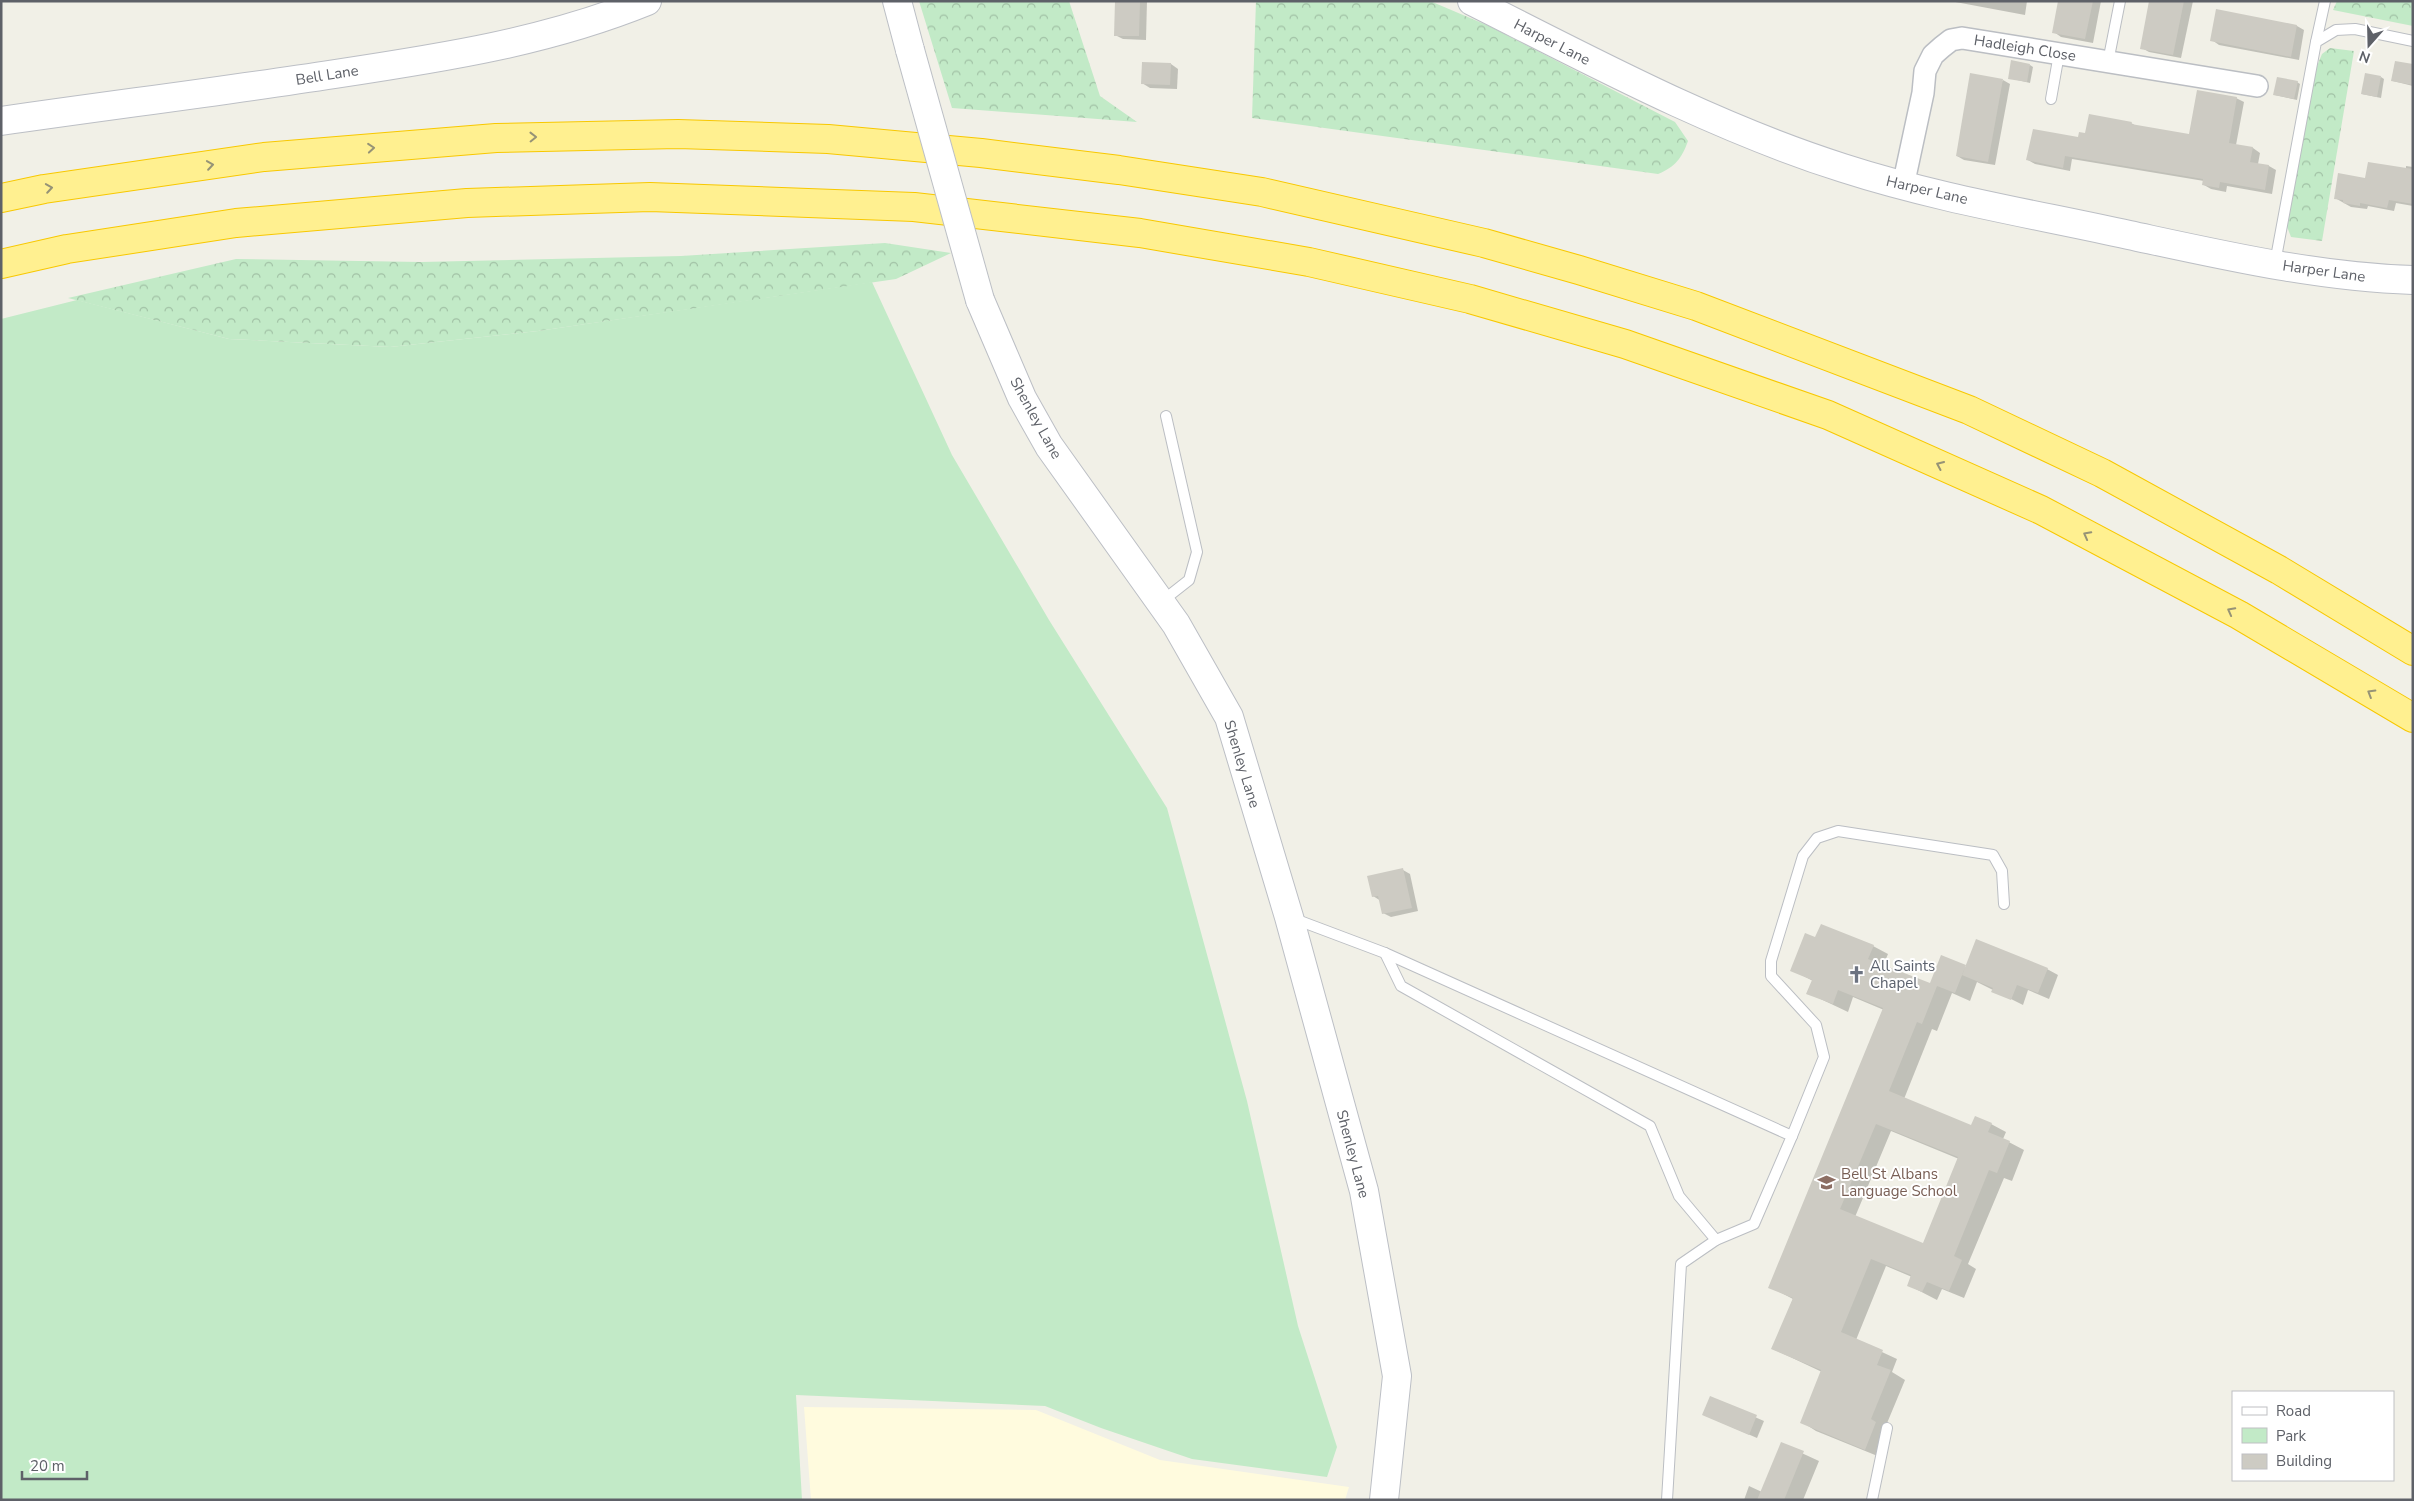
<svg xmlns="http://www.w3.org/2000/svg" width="2414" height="1501" viewBox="0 0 2414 1501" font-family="'Nunito Sans',sans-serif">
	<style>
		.commercial { fill: #fffbde }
		.green { fill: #c2eac7 }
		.forest { fill: url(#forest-crowns) }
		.shadow { fill: #0003; fill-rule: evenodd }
		.building { fill: #cdcbc3; fill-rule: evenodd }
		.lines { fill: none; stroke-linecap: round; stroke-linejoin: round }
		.lane-casing { stroke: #bbbec3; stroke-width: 12 }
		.street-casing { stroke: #bbbec3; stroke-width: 24 }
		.secondary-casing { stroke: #bcbfc5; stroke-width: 30 }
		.highway-casing { stroke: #f8c800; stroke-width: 30 }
		.lane { stroke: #fff; stroke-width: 10 }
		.street { stroke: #fff; stroke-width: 21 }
		.secondary { stroke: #fff; stroke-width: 28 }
		.highway { stroke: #fff090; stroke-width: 28 }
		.secondary-bridge-casing { stroke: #bcbfc5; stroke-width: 30; stroke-linecap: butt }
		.secondary-bridge { stroke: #fff; stroke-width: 28 }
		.oneway { stroke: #969376 }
		.labels { text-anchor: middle; stroke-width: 4; stroke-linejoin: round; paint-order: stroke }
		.street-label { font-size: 15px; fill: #5e6168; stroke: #fff }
		.worship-label { font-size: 15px; fill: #5b616d; stroke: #fff; text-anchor: start }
		.education-label { font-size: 15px; fill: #785e54; stroke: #fff; text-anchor: start }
	</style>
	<defs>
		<pattern id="forest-crowns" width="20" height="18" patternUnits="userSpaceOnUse" patternTransform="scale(1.25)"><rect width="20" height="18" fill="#c2eac7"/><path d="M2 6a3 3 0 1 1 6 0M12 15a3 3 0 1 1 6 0" fill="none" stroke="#a1c1a5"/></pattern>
	</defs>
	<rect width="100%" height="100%" fill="#f1f0e7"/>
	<!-- commercial -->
	<path class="commercial" d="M804 1407 1036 1410 1160 1460 1349 1487 1345 1500H811Z"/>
	<!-- green -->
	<path class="green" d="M872 282 952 455 1049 620 1167 808 1247 1101 1298 1326 1337 1447 1327 1477 1192 1459 1101 1428 1045 1406 796 1395 802 1500H1V319L77 300 229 339 390 347 538 331Z"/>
	<!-- forest -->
	<g class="forest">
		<path d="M919 1H1069L1100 96 1137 122 952 108Z"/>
		<path d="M1256 1H1430L1489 26 1675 122 1688 141C1682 158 1675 167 1658 174L1252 118Z"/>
		<path d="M2337 1H2413V26L2333 10Z"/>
		<path d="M2330 48 2354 51 2322 241 2291 237 2286 224 2317 66 2322 54Z"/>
		<path d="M885 243 951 253 896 279 538 331 390 347 229 339 68 298 236 259 421 262 681 256Z"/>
	</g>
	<!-- shadow -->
	<g class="shadow">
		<path d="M1116 1H1147L1146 40 1123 39 1115 35Z"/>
		<path d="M1950 1H2027L2025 15Z"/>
		<path d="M2060 1H2101L2093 43 2061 37 2054 32Z"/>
		<path d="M2152 1H2193L2181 58 2149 52 2142 48Z"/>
		<path d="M2217 11 2297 26 2304 30 2299 60 2219 45 2212 40Z"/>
		<path d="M1171 64 1178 69 1177 89 1150 88 1142 83Z"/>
		<path d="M2030 65 2033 67 2030 83 2009 78Z"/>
		<path d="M2413 65V86L2393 81Z"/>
		<path d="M2381 77 2384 79 2381 98 2362 94Z"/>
		<path d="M2003 80 2010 84 1995 165 1964 160 1957 156Z"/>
		<path d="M2297 82 2300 84 2297 100 2275 95Z"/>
		<path d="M2236 98 2244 102 2236 145 2253 148 2260 153 2258 164 2269 166 2276 170 2272 194 2227 186 2226 192 2211 189 2204 185V181L2072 159 2070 171 2035 164 2028 160 2086 134 2131 123 2138 127 2190 136Z"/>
		<path d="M2406 166 2413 167V206L2396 203 2394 211 2368 206 2367 209 2351 207 2335 198 2366 179 2406 169Z"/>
		<path d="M1403 870 1410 874 1418 911 1391 917 1383 913 1381 901 1373 896Z"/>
		<path d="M1816 939 1873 946 1888 954 1883 966 1931 985 1967 967 2047 969 2058 975 2049 999 2028 990 2023 1005 1977 982 1970 1001 1952 993 1937 1031 1932 1029 1904 1099 1972 1127 1991 1124 2006 1132 2003 1139 2024 1150 2012 1181 2004 1178 1968 1264 1976 1269 1964 1298 1942 1289 1937 1300 1908 1285 1912 1277 1886 1266 1856 1340 1897 1359 1892 1372 1905 1380 1885 1428 1880 1457 1816 1431 1802 1422 1822 1372 1773 1349 1793 1299 1770 1287 1884 1010 1853 997 1848 1012 1808 993 1813 981 1792 970ZM1891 1131 1959 1159 1923 1245 1855 1217Z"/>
		<path d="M1711 1398 1764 1421 1757 1438 1704 1415Z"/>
		<path d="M1782 1444 1819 1461 1803 1500H1744L1749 1486 1762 1492Z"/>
	</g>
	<!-- building -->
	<g class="building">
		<path d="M1115 1H1140L1139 36H1114Z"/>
		<path d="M2058 1H2093L2085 39 2052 33Z"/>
		<path d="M2149 1H2184L2173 55 2140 49Z"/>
		<path d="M2216 9 2297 25 2291 57 2210 41Z"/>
		<path d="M2011 60 2030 64 2027 82 2008 79Z"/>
		<path d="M2395 61 2413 64V85L2391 81Z"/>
		<path d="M1142 62 1171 63 1170 85 1141 84Z"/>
		<path d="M1970 73 2003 79 1988 162 1956 156Z"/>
		<path d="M2365 73 2381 76 2377 97 2361 94Z"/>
		<path d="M2277 77 2298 81 2294 99 2273 95Z"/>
		<path d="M2197 90 2237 97 2229 143 2253 147 2250 162 2269 165 2265 190 2220 182 2219 188 2202 185 2203 179 2065 156 2063 168 2026 160 2033 129 2078 137 2079 132 2085 133 2089 114 2132 122 2131 124 2189 134Z"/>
		<path d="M2368 162 2413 169V204L2389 200 2387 208 2360 203V206L2343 203V200L2334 199 2338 173 2365 178Z"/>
		<path d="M1403 868 1412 908 1382 914 1378 896 1372 897 1367 876Z"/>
		<path d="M1821 924 1874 945 1868 959 1930 983 1941 955 1966 965 1955 993 1937 986 1922 1024 1917 1022 1889 1091 1971 1125 1975 1116 1992 1123 1988 1132 2010 1141 1997 1173 1989 1170 1954 1256 1962 1260 1949 1291 1927 1282 1922 1292 1907 1286 1911 1275 1871 1259 1841 1332 1883 1350 1877 1365 1891 1370 1871 1419 1876 1422 1865 1450 1800 1423 1821 1370 1771 1349 1793 1298 1768 1288 1883 1008 1838 990 1833 1004 1806 994 1812 980 1790 971 1805 933 1815 937ZM1876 1124 1958 1157 1923 1243 1840 1209Z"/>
		<path d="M1976 939 2048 968 2038 993 2017 985 2011 1000 1991 992 1993 988 1962 975Z"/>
		<path d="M1710 1396 1757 1415 1749 1435 1702 1415Z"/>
		<path d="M1781 1442 1804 1451 1784 1500H1757Z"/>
	</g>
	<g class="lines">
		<defs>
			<g id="lane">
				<path d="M2316 42 2325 1"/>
				<path d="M2108 62 2120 1"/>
				<path d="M2051 99 2059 54"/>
				<path d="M2275 263 2316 42 2336 30 2355 29 2413 41"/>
				<path d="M1161 602 1189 580 1197 552 1166 416"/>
				<path d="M1292 918 1385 953 1792 1136 1754 1224 1716 1240 1681 1264 1667 1500"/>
				<path d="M1385 953 1401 986 1650 1126 1679 1196 1716 1240"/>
				<path d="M1792 1136 1824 1057 1816 1025 1771 976V961L1803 856 1817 838 1838 831 1993 855 2002 871 2004 904"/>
				<path d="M1872 1500 1887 1428"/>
			</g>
			<path id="street" d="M1903 186 1923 93 1925 71 1933 55 1942 47 1951 40 1962 38 2257 86"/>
			<g id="secondary">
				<path d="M897 1 910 50"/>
				<path d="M1472 1C1593 62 1714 127 1843 168 1936 198 2033 214 2129 235 2222 255 2317 277 2413 280"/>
				<path d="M1 121C112 105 224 91 335 74 441 58 546 42 647 1"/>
				<path d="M980 300 1022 398 1049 446 1176 624 1229 717 1289 917 1364 1191 1397 1376 1384 1500"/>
			</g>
			<g id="highway">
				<path d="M1 198 44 189 264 157 496 138 678 134 828 139 981 153 1119 170 1262 192 1484 243 1579 270 1696 306 1969 410 2102 473 2279 570 2413 651"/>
				<path d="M1 264 67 249 236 223 467 203 650 197 914 207 1140 233 1309 262 1470 299 1625 344 1828 415 2041 510 2239 615 2413 718"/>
			</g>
		</defs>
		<!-- lane casing -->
		<use href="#lane" class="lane-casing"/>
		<!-- street casing -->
		<use href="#street" class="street-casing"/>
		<!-- secondary casing -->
		<use href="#secondary" class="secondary-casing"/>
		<!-- highway casing -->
		<use href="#highway" class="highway-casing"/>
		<!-- lane -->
		<use href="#lane" class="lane"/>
		<!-- street -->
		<use href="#street" class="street"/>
		<!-- secondary -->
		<use href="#secondary" class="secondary"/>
		<!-- highway -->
		<use href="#highway" class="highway"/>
		<defs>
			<path id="secondary-bridge" d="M910 50 980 300"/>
		</defs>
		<!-- secondary-bridge casing -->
		<use href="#secondary-bridge" class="secondary-bridge-casing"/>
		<!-- secondary-bridge -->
		<use href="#secondary-bridge" class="secondary-bridge"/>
	</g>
	<!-- one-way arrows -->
	<defs><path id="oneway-chevron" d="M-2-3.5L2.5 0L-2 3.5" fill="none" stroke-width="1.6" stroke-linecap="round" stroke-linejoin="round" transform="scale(1.25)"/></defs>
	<g class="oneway">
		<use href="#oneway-chevron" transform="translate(533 137) rotate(-1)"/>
		<use href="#oneway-chevron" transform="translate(371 148) rotate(-5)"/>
		<use href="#oneway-chevron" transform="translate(210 165) rotate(-8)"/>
		<use href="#oneway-chevron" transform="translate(49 188) rotate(-9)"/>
		<use href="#oneway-chevron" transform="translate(1940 465) rotate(-156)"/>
		<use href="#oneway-chevron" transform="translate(2087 535) rotate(-152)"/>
		<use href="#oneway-chevron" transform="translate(2231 611) rotate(-152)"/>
		<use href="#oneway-chevron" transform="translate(2371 693) rotate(-149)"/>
	</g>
	<!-- icons -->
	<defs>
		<symbol id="church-bare" viewBox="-9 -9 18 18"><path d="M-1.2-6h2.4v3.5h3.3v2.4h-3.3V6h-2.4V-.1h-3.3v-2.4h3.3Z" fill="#6b7280" stroke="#fff" stroke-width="2.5" paint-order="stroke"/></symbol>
		<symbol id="school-bare" viewBox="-9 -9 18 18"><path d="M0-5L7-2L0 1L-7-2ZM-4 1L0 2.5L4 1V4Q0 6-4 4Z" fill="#8d6e63" stroke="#fff" stroke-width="2.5" paint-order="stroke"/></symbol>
	</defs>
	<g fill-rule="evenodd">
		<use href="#church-bare" x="1844" y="962" width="25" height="25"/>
		<use href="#school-bare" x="1814" y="1170" width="25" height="25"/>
	</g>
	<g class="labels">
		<!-- street labels -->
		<g class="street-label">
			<text transform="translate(1552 42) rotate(27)" y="5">Harper Lane</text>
			<text transform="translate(2025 48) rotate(9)" y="5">Hadleigh Close</text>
			<text transform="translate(327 75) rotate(-9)" y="5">Bell Lane</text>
			<text transform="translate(1927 190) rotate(13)" y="5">Harper Lane</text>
			<text transform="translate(2324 271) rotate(8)" y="5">Harper Lane</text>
			<text transform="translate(1036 418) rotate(61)" y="5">Shenley Lane</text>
			<text transform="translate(1242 764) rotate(73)" y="5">Shenley Lane</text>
			<text transform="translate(1353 1154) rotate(75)" y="5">Shenley Lane</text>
		</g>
		<!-- worship labels -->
		<g class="worship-label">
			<text x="1870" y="971">All Saints<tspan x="1870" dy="17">Chapel</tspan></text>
		</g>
		<!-- education labels -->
		<g class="education-label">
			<text x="1841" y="1179">Bell St Albans<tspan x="1841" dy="17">Language School</tspan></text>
		</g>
	</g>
	<!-- border -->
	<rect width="2414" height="1501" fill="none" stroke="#5e6168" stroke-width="5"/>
	<!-- legend -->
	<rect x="2232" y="1391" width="162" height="90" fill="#ffffff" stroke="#bfc0c3"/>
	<rect x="2242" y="1407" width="25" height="8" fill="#ffffff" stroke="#bfc0c3"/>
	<text x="2276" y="1416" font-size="15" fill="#5e6168">Road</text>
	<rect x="2242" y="1428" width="25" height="15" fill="#c2eac7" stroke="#bfc0c3"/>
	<text x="2276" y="1441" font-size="15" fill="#5e6168">Park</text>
	<rect x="2242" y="1454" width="25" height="15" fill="#cdcbc3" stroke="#bfc0c3"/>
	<text x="2276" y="1466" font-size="15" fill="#5e6168">Building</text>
	<!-- north arrow -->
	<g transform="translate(2369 45) rotate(200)" stroke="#ffffff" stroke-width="4" paint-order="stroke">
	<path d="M0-4L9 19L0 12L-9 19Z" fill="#5e6168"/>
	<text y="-8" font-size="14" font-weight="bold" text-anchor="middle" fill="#5e6168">N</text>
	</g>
	<!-- scale -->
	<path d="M22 1471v8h65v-8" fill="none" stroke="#5e6168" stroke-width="2.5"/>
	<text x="30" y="1471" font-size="15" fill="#5e6168" stroke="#ffffff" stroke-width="4" paint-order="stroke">20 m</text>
</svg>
